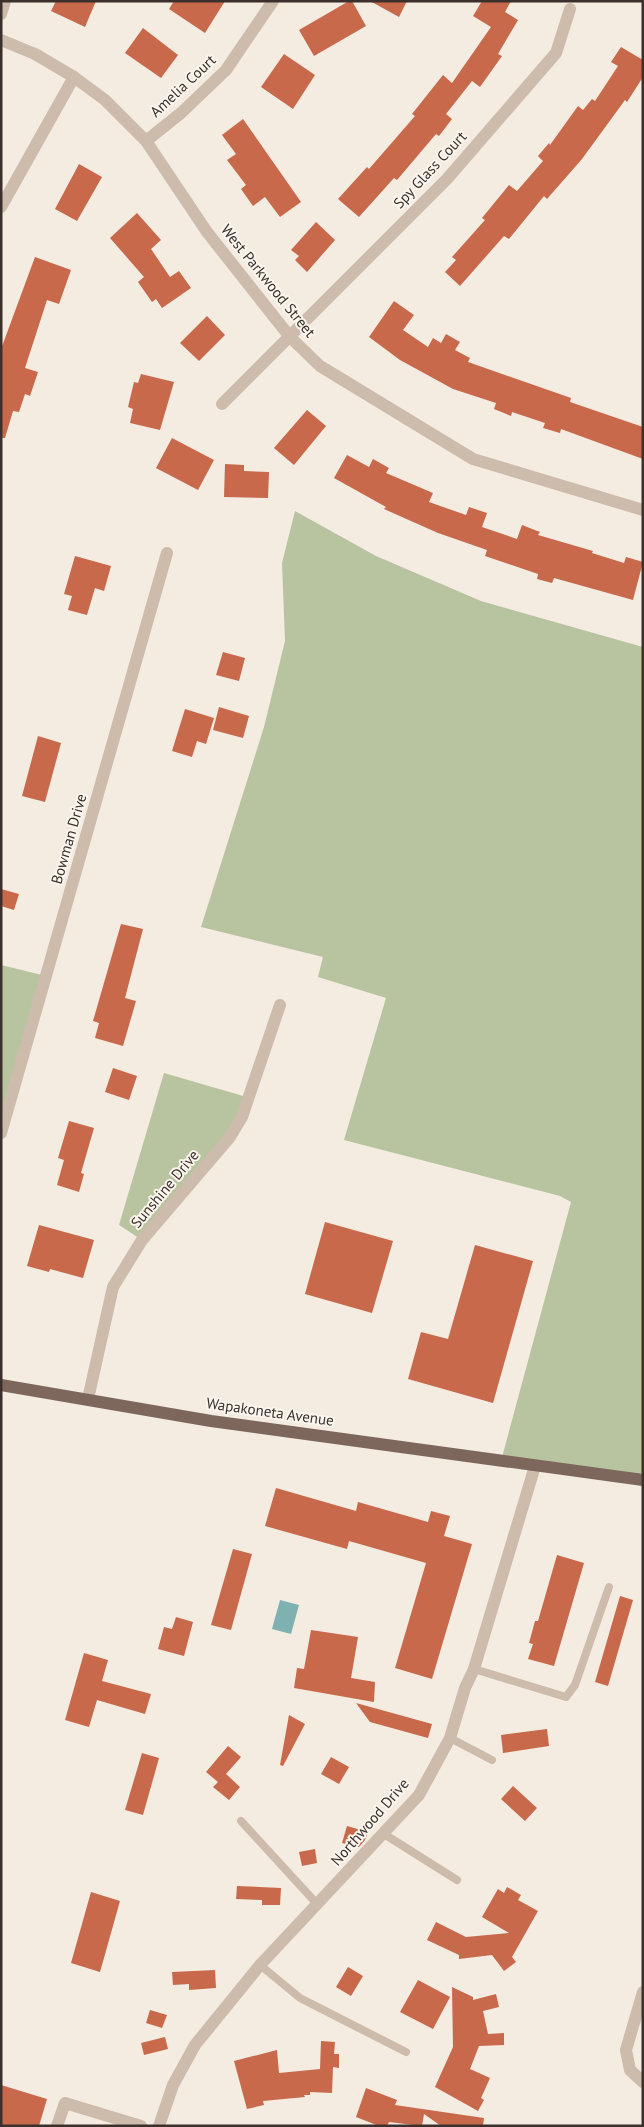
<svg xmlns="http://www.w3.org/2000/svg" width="644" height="2127" viewBox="0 0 644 2127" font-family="'PT Sans',sans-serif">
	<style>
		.green { fill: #b8c4a0 }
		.water { fill: #7fb0b2 }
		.building { fill: #c8694b }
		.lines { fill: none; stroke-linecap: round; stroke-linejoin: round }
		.lane { stroke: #cdbbac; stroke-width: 8 }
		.street { stroke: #cdbbac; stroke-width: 12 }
		.primary { stroke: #7d675c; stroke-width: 12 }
		.labels { text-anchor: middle; stroke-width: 4; stroke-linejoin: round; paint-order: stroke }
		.street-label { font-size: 15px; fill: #3b302b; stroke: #fbf5ee }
	</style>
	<rect width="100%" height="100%" fill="#f4ebe1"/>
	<!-- green -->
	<g class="green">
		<path d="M295 511 376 556 481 601 643 647V1480L501 1461 571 1202 560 1196 344 1140 386 998 318 977 323 957 201 927 264 727 285 641 282 563Z"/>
		<path d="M1 965 46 976 1 1133Z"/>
		<path d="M164 1073 250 1098 242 1117 142 1240 119 1225Z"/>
	</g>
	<!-- water -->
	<path class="water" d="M280 1600 299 1605 291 1634 272 1629Z"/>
	<!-- building -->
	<g class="building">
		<path d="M56 1H96L85 27 51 11Z"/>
		<path d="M174 1H225L205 33 169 9Z"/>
		<path d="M349 1H352L366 26 314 56 299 30Z"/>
		<path d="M370 1H407L399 17Z"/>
		<path d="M482 1H511L505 12 518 20 498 54 502 56 480 87 472 81 446 114 452 119 439 136 436 134 397 180 394 178 359 217 338 199 367 167 369 169 415 116 412 114 443 75 452 83 491 27 473 16Z"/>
		<path d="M143 28 178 55 161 78 125 53Z"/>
		<path d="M621 47 643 60V77L627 102 625 100 582 159 547 199 544 196 509 239 504 236 460 286 445 272 456 260 452 257 485 220 482 218 509 185 517 191 543 161 538 156 549 143 550 145 578 106 583 110 592 99 595 101 618 66 611 62Z"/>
		<path d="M284 54 315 75 293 109 261 87Z"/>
		<path d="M243 119 301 202 280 217 265 197 253 206 241 189 246 185 227 160 236 154 222 135Z"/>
		<path d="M79 164 102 177 77 221 55 209Z"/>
		<path d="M137 213 161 240 151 249 170 277 179 271 191 288 162 308 156 299 152 302 138 282 144 277 110 238Z"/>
		<path d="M316 222 335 240 307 272 295 260 299 256 291 250Z"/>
		<path d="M35 257 71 270 59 304 47 300 25 368 38 372 30 396 25 394 19 412 13 411 5 438H1V349Z"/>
		<path d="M394 301 414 315 403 330 428 347 433 338 441 343 446 334 460 342 455 350 470 358 468 362 571 398 570 402 643 427V459L561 429 560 433 543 428 545 423 512 412 511 416 494 409 496 403 453 389 400 360 369 337Z"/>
		<path d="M207 316 225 335 199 361 180 343Z"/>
		<path d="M141 374 174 382 160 430 130 423 133 409 128 407 134 382 138 383Z"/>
		<path d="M307 410 326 426 294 465 274 448Z"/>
		<path d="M172 438 214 460 198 490 156 468Z"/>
		<path d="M347 455 369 467 373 459 389 468 386 473 433 493 429 502 466 515 469 507 487 513 482 527 517 539 522 525 540 532 538 535 593 551 592 553 624 563 626 557 643 562 633 600 554 578 552 583 537 579 538 574 485 556 487 550 438 533 384 509 386 507 334 478Z"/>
		<path d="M225 464 244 465V471L269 472 268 498 224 497Z"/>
		<path d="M75 556 111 566 104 591 95 588 87 615 68 610 72 596 64 594Z"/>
		<path d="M223 652 245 658 239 681 216 675Z"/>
		<path d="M219 707 249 716 243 738 213 730Z"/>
		<path d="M185 709 214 718 206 744 197 741 192 757 172 751Z"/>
		<path d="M38 736 61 743 45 802 22 796Z"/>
		<path d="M1 889 19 894 14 910 1 906Z"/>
		<path d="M121 924 143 929 125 998 136 1001 123 1046 95 1038 99 1023 93 1021Z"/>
		<path d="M113 1068 137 1076 129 1100 105 1092Z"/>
		<path d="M69 1121 94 1128 81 1173 84 1174 79 1192 57 1185 64 1160 58 1158Z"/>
		<path d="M325 1222 393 1241 372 1313 305 1294Z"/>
		<path d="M39 1225 94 1240 83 1278 50 1269 49 1272 27 1266Z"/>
		<path d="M475 1245 533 1261 493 1403 408 1379 421 1332 448 1339Z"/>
		<path d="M276 1488 356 1511 358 1502 428 1522 431 1511 450 1516 444 1536 472 1544 432 1679 395 1668 426 1563 349 1541 347 1549 265 1526Z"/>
		<path d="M233 1549 252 1554 231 1630 211 1625Z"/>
		<path d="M557 1555 584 1563 554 1666 528 1659 533 1644 529 1643 535 1621H538Z"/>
		<path d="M620 1596 633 1600 608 1686 595 1682Z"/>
		<path d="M176 1617 193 1622 184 1656 158 1649 164 1627 172 1629Z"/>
		<path d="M311 1630 358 1637 351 1678 375 1682 374 1702 294 1688 297 1668 304 1669Z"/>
		<path d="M84 1653 108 1660 102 1681 151 1694 145 1714 97 1700 89 1727 65 1720Z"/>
		<path d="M356 1703 432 1724 428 1738 370 1722Z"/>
		<path d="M289 1715 305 1724 283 1766 280 1765Z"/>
		<path d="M547 1729 549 1746 503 1753 501 1735Z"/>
		<path d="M228 1746 241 1757 226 1774 240 1787 229 1800 213 1787 218 1782 206 1772Z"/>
		<path d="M142 1753 159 1758 143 1815 125 1810Z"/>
		<path d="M331 1757 349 1767 339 1784 321 1774Z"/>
		<path d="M513 1786 537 1808 525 1821 501 1799Z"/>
		<path d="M347 1826 368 1832 365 1840 359 1847 342 1843Z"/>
		<path d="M315 1849 317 1863 302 1866 299 1852Z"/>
		<path d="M237 1886 281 1888 280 1905H262V1900L236 1899Z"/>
		<path d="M507 1887 521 1895 518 1900 538 1911 512 1957 516 1962 504 1971 492 1955 459 1959V1955L427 1940 436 1922 466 1937 509 1933 482 1917 498 1889 504 1893Z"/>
		<path d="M91 1892 120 1901 100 1972 71 1963Z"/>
		<path d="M348 1967 363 1976 351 1996 336 1987Z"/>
		<path d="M215 1970 216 1988 189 1990V1984L173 1985 172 1972Z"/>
		<path d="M418 1980 450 1997 433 2029 400 2012Z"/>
		<path d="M452 1987 473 1997V2000L496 1994 499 2007 483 2011 488 2034 504 2033V2045L479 2046 470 2069 490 2078 481 2098 484 2100 478 2111 435 2087 453 2047Z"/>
		<path d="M150 2010 167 2015 162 2028 146 2023Z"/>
		<path d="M165 2037 168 2049 144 2055 141 2043Z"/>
		<path d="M321 2041 335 2042 334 2054H339V2068L333 2067 332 2093 310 2092V2095H304L305 2097 263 2101 264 2105 247 2109 234 2061 277 2050 279 2073 320 2069Z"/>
		<path d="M1 2085 47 2099 39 2126H1Z"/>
		<path d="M366 2088 397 2100 395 2105 484 2118 483 2126H441L424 2114 422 2126 389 2122 387 2126H379L356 2117Z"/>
	</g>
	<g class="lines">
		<!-- lane -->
		<g class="lane">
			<path d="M474 1669 566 1697 575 1685 609 1587"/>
			<path d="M450 1738 492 1760"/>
			<path d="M241 1821 318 1905"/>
			<path d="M384 1834 457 1880"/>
			<path d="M260 1965 300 1998 406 2052"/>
		</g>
		<!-- street -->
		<g class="street">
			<path d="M1 14 5 1"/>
			<path d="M1 40 35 54 74 77 105 100 146 141 207 232 290 337 320 366 473 459 643 510"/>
			<path d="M146 141 181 113 226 70 273 1"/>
			<path d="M1 207 74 77"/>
			<path d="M222 404 447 179 556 53 570 9"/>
			<path d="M1 1133 167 553"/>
			<path d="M88 1399 113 1287 142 1240 230 1137 242 1117 280 1005"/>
			<path d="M643 1992 626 2050 630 2070 643 2082"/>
			<path d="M57 2126 65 2103 141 2126"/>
			<path d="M159 2126 173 2085 195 2045 260 1965 419 1795 450 1738 465 1688 474 1669 535 1466"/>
		</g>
		<!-- primary -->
		<path class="primary" d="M1 1385 211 1421 643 1480"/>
	</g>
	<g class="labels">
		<!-- street labels -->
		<g class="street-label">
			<text transform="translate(183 86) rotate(-43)" y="5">Amelia Court</text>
			<text transform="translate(430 170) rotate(-47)" y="5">Spy Glass Court</text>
			<text transform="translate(268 281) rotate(51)" y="5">West Parkwood Street</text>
			<text transform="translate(69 839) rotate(-74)" y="5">Bowman Drive</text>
			<text transform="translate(165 1189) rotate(-50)" y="5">Sunshine Drive</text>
			<text transform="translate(270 1412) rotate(8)" y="5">Wapakoneta Avenue</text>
			<text transform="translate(370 1822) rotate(-49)" y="5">Northwood Drive</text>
		</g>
	</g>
	<!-- border -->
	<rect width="644" height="2127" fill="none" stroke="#3b302b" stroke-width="5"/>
</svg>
